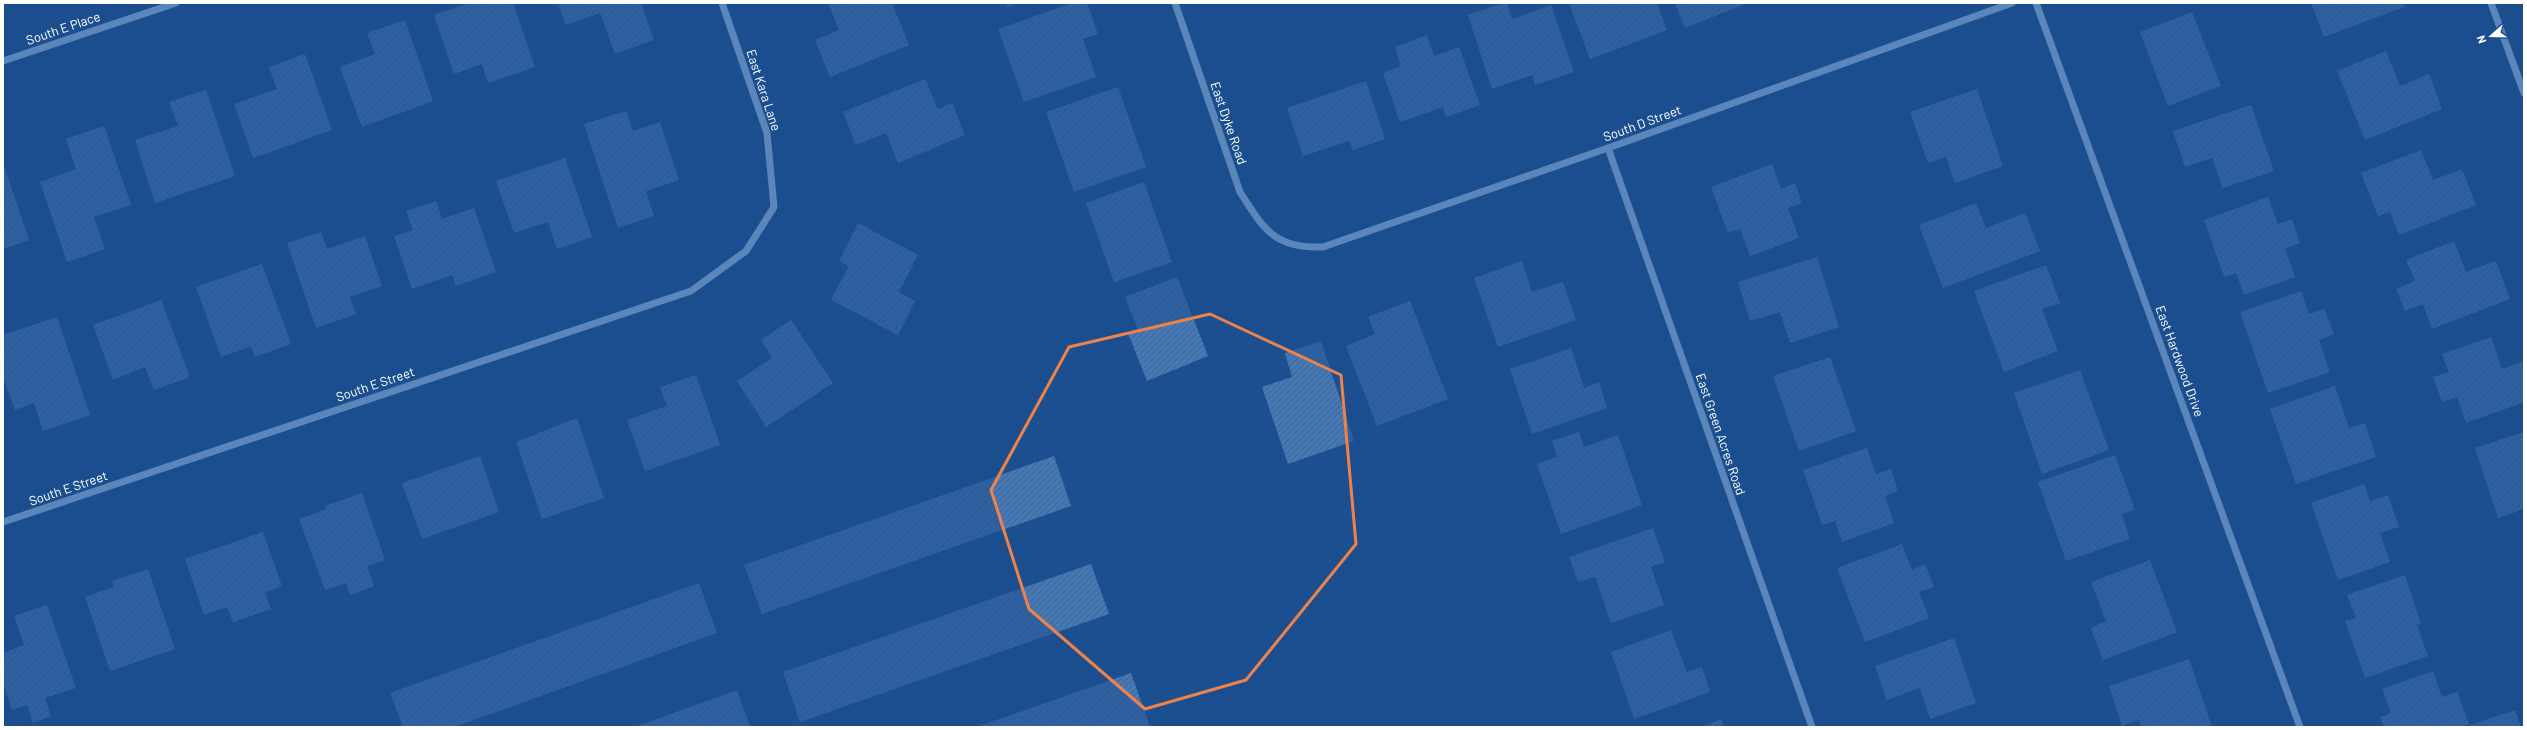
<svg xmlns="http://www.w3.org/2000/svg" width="2527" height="730" viewBox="0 0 2527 730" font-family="Barlow,sans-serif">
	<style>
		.building { fill: url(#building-hatch) }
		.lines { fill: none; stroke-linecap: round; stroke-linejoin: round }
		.minor { stroke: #a9c9ee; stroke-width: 7 }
		.marked { fill: none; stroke: #ee8249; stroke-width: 3; stroke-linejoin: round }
		.labels { text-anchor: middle; stroke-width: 4; stroke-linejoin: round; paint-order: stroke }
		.street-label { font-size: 13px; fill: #fff; stroke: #1b4f8f }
	</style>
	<defs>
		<pattern id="building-hatch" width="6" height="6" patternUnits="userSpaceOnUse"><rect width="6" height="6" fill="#4478b7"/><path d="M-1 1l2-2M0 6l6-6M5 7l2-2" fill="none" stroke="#486282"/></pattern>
	</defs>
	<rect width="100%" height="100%" fill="#1b4f8f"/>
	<!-- building -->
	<g class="building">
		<path d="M469 3H513L535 67 488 83 482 64 454 74 434 15Z"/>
		<path d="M558 3H641L654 40 615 54 600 13 566 25Z"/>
		<path d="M828 3H892L909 45 830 77 815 40 839 30Z"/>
		<path d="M1006 3H1018L1008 7Z"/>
		<path d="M1073 3H1087L1098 34 1083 39 1096 77 1024 102 998 29Z"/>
		<path d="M1503 3H1507L1512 19 1551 5 1574 72 1535 85 1532 75 1492 89 1468 15Z"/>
		<path d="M1569 3H1657L1667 30 1590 59Z"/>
		<path d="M1675 3H1748L1685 28Z"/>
		<path d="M2311 3H2403L2404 7 2324 37Z"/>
		<path d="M2192 12 2221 86 2168 106 2140 32Z"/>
		<path d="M405 20 433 101 362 127 340 67 375 54 367 33Z"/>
		<path d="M1427 35 1434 56 1459 47 1480 105 1446 117 1443 107 1400 122 1383 73 1401 66 1395 47Z"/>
		<path d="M2386 51 2400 86 2429 74 2442 109 2365 140 2337 71Z"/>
		<path d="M305 54 332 130 253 158 234 104 277 89 269 67Z"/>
		<path d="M925 79 938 109 952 103 965 135 898 163 886 133 856 145 843 112Z"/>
		<path d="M1366 81 1385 139 1353 150 1349 141 1303 156 1287 108Z"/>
		<path d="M1118 87 1146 167 1074 192 1046 112Z"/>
		<path d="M1977 89 2003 166 1955 183 1946 157 1928 163 1910 112Z"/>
		<path d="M206 90 235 176 155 203 135 140 178 126 169 102Z"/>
		<path d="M2251 105 2274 171 2223 188 2212 158 2185 167 2173 131Z"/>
		<path d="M626 111 633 131 660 122 679 180 646 191 654 216 618 228 584 124Z"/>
		<path d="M104 126 131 205 94 217 105 249 67 262 40 182 76 169 66 139Z"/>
		<path d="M2421 150 2433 180 2462 169 2476 205 2399 235 2390 212 2378 216 2361 173Z"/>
		<path d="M565 158 592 237 557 249 548 222 514 233 496 181Z"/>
		<path d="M3 163 29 240 3 249Z"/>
		<path d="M1772 164 1781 189 1795 183 1802 203 1788 208 1799 238 1750 256 1740 229 1728 233 1711 187Z"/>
		<path d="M1144 182 1172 262 1114 282 1086 203Z"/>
		<path d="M2268 197 2278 224 2292 219 2300 243 2285 249 2295 277 2244 295 2236 273 2224 277 2204 220Z"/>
		<path d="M436 201 442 219 474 208 496 272 456 286 452 275 412 289 394 236 413 230 406 211Z"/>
		<path d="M1976 203 1986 228 2025 213 2040 251 1943 288 1919 225Z"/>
		<path d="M858 223 918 255 899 292 915 301 898 335 831 300 849 266 839 261Z"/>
		<path d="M321 232 327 249 365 236 382 286 350 297 356 314 316 328 287 243Z"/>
		<path d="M2454 241 2466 272 2496 261 2510 299 2432 329 2423 304 2405 311 2396 289 2415 281 2406 260Z"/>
		<path d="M1817 257 1839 327 1790 343 1780 312 1750 321 1738 282Z"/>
		<path d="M1522 261 1532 292 1563 282 1576 320 1498 347 1474 278Z"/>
		<path d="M262 264 291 344 255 357 251 346 221 357 196 287Z"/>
		<path d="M2046 265 2060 303 2042 309 2058 351 2004 372 1974 291Z"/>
		<path d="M1177 277 1208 356 1147 381 1128 333 1138 330 1125 297Z"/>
		<path d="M2301 291 2309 314 2324 309 2334 334 2319 340 2330 372 2268 393 2240 312Z"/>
		<path d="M161 300 190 377 154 390 145 367 113 380 93 325Z"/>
		<path d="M1410 301 1448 399 1377 426 1346 346 1375 334 1368 317Z"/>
		<path d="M57 317 90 415 43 431 34 403 15 410 3 377V335Z"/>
		<path d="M791 320 833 383 766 427 737 381 772 358 761 340Z"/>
		<path d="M2491 337 2502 369 2524 361V402L2466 423 2457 397 2442 402 2433 377 2449 372 2442 354Z"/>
		<path d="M1321 341 1354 441 1288 464 1262 387 1292 377 1285 353Z"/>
		<path d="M1571 348 1584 388 1599 382 1607 408 1532 434 1510 369Z"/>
		<path d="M1830 357 1856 431 1799 451 1773 376Z"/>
		<path d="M2080 370 2109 450 2042 474 2014 393Z"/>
		<path d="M696 375 720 445 645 471 627 420 667 406 660 387Z"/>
		<path d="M2335 386 2349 428 2365 423 2376 457 2296 484 2270 409Z"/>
		<path d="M577 418 604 498 542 519 516 442Z"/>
		<path d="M1579 432 1584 447 1618 435 1642 505 1561 534 1537 464 1557 457 1552 441Z"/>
		<path d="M2524 432V509L2498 518 2475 448Z"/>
		<path d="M1867 448 1876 474 1891 469 1898 491 1885 496 1894 523 1842 542 1835 521 1822 525 1803 470Z"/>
		<path d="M2115 455 2135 510 2122 514 2130 539 2066 561 2038 482Z"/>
		<path d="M480 456 499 512 422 539 402 483Z"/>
		<path d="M1054 456 1071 506 762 614 744 565Z"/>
		<path d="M2364 484 2370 501 2388 495 2399 527 2380 533 2390 562 2338 580 2311 503Z"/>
		<path d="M362 493 385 560 367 566 374 586 350 595 346 583 325 590 299 519 326 509 325 506Z"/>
		<path d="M1653 528 1665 562 1651 567 1664 605 1611 623 1595 577 1578 582 1569 557Z"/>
		<path d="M263 532 282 586 265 593 271 609 233 622 227 607 204 615 185 559Z"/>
		<path d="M1902 544 1912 570 1925 564 1934 587 1919 592 1929 618 1865 642 1837 568Z"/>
		<path d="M2150 560 2177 632 2103 660 2091 628 2106 621 2091 582Z"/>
		<path d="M1091 564 1109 614 800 722 783 672Z"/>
		<path d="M148 569 175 649 110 671 85 597 114 587 112 581Z"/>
		<path d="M2405 575 2421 624 2417 625 2428 656 2365 678 2345 621 2356 618 2347 595Z"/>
		<path d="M699 583 717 633 454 727H403L390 693Z"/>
		<path d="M47 605 76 688 45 698 51 716 33 723 27 705 12 710 3 683V653L24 645 14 616Z"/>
		<path d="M1671 630 1687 672 1702 667 1710 692 1634 719 1611 652Z"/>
		<path d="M1954 638 1976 703 1930 719 1920 688 1887 700 1875 666Z"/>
		<path d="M2189 659 2212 727H2141L2139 720 2122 726 2109 686Z"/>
		<path d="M2433 671 2442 697 2457 692 2469 724 2462 727H2384L2380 717 2391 713 2382 689Z"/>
		<path d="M1131 673 1150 727H977Z"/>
		<path d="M737 690 750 727H635Z"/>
		<path d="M2515 710 2521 727H2469L2468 726Z"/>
		<path d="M1721 719 1724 727H1702Z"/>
	</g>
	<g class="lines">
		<!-- minor -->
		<g class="minor">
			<path d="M1175 3 1240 192C1264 230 1275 249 1323 247L1608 148 2012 3"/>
			<path d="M2036 3 2300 727"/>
			<path d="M2491 3 2524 93"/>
			<path d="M3 61 176 3"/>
			<path d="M1608 148 1812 727"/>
			<path d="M3 522 691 291 746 251 774 207 767 133 722 3"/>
		</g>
	</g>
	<!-- marked area -->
	<path d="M0 0H2527V730H0ZM1210 314 1341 375 1356 544 1246 680 1145 709 1029 609 991 490 1069 347Z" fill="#1b4f8f" fill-opacity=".55" fill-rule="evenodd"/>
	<path class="marked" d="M1210 314 1341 375 1356 544 1246 680 1145 709 1029 609 991 490 1069 347Z"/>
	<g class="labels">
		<!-- street labels -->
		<g class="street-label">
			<text transform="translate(63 28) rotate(-19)" y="5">South E Place</text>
			<text transform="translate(764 90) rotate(72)" y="5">East Kara Lane</text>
			<text transform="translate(1229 123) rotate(71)" y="5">East Dyke Road</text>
			<text transform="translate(1642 123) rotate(-20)" y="5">South D Street</text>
			<text transform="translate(2180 361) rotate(70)" y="5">East Hardwood Drive</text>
			<text transform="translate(375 384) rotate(-19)" y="5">South E Street</text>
			<text transform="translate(1721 434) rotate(71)" y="5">East Green Acres Road</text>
			<text transform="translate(68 488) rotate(-19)" y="5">South E Street</text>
		</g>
	</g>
	<!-- border -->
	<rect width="2527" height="730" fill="none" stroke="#ffffff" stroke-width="8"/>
	<!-- north arrow -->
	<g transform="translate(2491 36) rotate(250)" stroke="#1b4f8f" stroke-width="3" paint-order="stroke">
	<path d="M0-3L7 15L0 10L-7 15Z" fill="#ffffff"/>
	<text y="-6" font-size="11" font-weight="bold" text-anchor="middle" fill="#ffffff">N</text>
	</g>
</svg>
